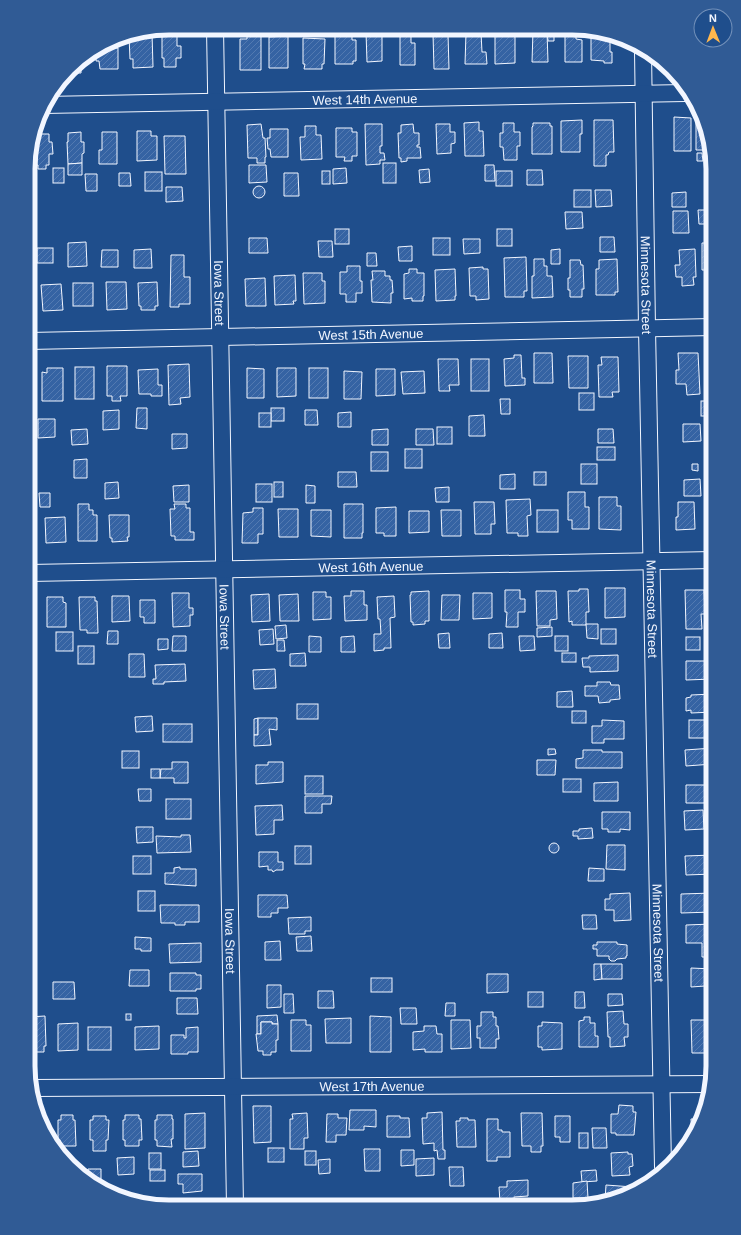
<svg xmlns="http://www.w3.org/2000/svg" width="741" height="1235" viewBox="0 0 741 1235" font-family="Helvetica,sans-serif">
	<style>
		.building { fill: url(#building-hatch); stroke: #f2f6ff }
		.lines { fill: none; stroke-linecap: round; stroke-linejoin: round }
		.minor-casing { stroke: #f2f6ff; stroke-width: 18 }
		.minor { stroke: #1f4e8c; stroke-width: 16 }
		.labels { text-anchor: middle; stroke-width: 3; stroke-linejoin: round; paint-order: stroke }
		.street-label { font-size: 13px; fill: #f2f6ff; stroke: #1f4e8c }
		.rim { fill: none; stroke: #f2f6ff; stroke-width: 5 }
	</style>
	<defs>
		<pattern id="building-hatch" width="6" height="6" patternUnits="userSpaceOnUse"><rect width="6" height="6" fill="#3563a3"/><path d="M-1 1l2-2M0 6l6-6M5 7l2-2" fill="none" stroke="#537ab1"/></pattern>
	</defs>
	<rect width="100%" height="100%" fill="#1f4e8c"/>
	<!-- building -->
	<g class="building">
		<path d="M544 29H554V41H548L547 31H544Z"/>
		<rect x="580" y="29" width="9" height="4"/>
		<path d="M591 30 610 38V52H612V63H604V61L591 60Z"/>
		<path d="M335 31H352V40H356V61H353V64H335Z"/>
		<path d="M382 31V61L367 62 366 32Z"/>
		<path d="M533 31H547L548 62H532Z"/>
		<path d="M565 31H576V39L582 40V62H565Z"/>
		<path d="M411 32V43H415V65H400V33Z"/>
		<path d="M152 33 153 67 133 68V59H130L129 36Z"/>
		<path d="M466 33H481L482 52H486L487 64H465Z"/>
		<path d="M515 33V63L495 64V34Z"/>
		<path d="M162 34H177V46H181V58H176V67H164V58H162Z"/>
		<path d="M433 34H448L449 69H434Z"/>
		<path d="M247 35H261V70H240V39H247Z"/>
		<path d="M288 36V68H269V37Z"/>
		<path d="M303 38 325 39 324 64H322V69H304L305 64H303Z"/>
		<path d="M113 40 114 48H118V69H100L99 61H96V51Z"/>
		<path d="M81 60V73H68L76 63Z"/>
		<path d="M674 117 691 118V151H674Z"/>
		<path d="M696 118H703L709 150H696Z"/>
		<path d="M582 120V134H580V152H561V121Z"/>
		<path d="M594 120H613L614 152H609L608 155H606V166H594Z"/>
		<path d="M479 122V131H483L484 156H465L464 123Z"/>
		<path d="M503 123H514V132H520V146H517V160H504L503 147H500V133H503Z"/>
		<path d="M533 123H550V126H552V154H532V127L533 126Z"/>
		<path d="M261 124 263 138H265L266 157H265V163H257V158H248L247 125Z"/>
		<path d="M365 124H382V146H380V153H384L385 160H380V164L366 165Z"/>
		<path d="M413 124 414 133H419V145H417V147H420L421 158H407V161L401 162V158H399L398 133H401V125Z"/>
		<path d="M436 124H450V132H455V143L451 144V153L437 154Z"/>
		<path d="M305 126H316V135H321L322 159 301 160 300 137H305Z"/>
		<path d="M336 128H352V132H357V156H352V161H344L345 157H336Z"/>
		<path d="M270 129H288V157H271L270 149H268L267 138H270Z"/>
		<path d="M137 131H151V136H157V160L137 161Z"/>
		<path d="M81 132V142H84V153L82 154V163L68 164 67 142H68V133Z"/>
		<path d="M102 132H117V164H99V150H102Z"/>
		<path d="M34 134H49V142H52L53 154H49V165H46V169H38V165H34L33 138Z"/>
		<path d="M164 136H185L186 174H165Z"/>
		<path d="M697 153H702L703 161H697Z"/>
		<path d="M82 163V175H68V164Z"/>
		<rect x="383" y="163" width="13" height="20"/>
		<path d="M249 165H266L267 182 249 183Z"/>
		<path d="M485 165H494L495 181H485Z"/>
		<rect x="53" y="168" width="11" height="15"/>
		<path d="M346 168 347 183 333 184V169Z"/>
		<path d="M429 169 430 182 420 183 419 170Z"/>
		<path d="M527 170H542L543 185H527Z"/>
		<rect x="322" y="171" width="8" height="13"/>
		<rect x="496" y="171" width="16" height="15"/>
		<rect x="145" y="172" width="17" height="19"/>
		<path d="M119 173H130L131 186H119Z"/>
		<path d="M284 173H298L299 196H284Z"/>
		<path d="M85 174H97V191H86Z"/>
		<circle cx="259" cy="192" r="6"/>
		<path d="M166 187H182L183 201 166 202Z"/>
		<rect x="574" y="190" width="17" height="17"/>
		<path d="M595 190H611L612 206 596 207Z"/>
		<path d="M686 192V207H672V193Z"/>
		<path d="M698 210H712V224H699Z"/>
		<path d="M673 211H688L689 233H673Z"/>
		<path d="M565 212H582L583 228 566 229Z"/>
		<rect x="335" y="229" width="14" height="15"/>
		<rect x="497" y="229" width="15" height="17"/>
		<path d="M600 237H614L615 252H600Z"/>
		<path d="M249 238H267L268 253H249Z"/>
		<rect x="433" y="238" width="17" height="17"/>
		<path d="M463 239H480V253L464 254Z"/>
		<path d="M318 241H332L333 257H319Z"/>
		<path d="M86 242 87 266 68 267V243Z"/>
		<path d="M702 243H713V278H706V270H702Z"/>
		<path d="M412 246V261H399L398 247Z"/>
		<rect x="37" y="248" width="16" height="15"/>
		<path d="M151 249 152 268H134V250Z"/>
		<path d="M560 249V264H551V250Z"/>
		<path d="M695 249 696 277H693L694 285 682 286V277H676L675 265H680L679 250Z"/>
		<path d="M102 250H118V267H101Z"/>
		<path d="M367 253H376L377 266H367Z"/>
		<path d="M171 255H184V277H190V304H179V307H170Z"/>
		<path d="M526 257 527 291H524V297H505L504 258Z"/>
		<path d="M534 259H544V266H547V276H552L553 297 532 298V276H534Z"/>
		<path d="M617 259 618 292H615V295H596V269H599V260Z"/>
		<path d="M570 260H580L581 265H583L584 289H582V297H570V290H568V278H570Z"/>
		<path d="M347 266H360V281H362V293H356V302H346V294H340V272H347Z"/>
		<path d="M483 267V269H488L489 299 476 300V296H470L469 268Z"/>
		<path d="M409 269H417V273H424V296H423V301H412V298L404 299V274L409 273Z"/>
		<path d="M455 269 456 296H455V300L436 301 435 270Z"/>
		<path d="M372 271H385V276H390V280H392L393 293H391V303L372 302 371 280H373Z"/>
		<path d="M303 273H322V281H325V303L304 304Z"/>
		<path d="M295 275 296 301H293L294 304 275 305 274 276Z"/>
		<path d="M265 278 266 306H246L245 279Z"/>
		<path d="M106 282H126L127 309 107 310Z"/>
		<path d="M157 282 158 306H155V310H141V306H139L138 283Z"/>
		<rect x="73" y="283" width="20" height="23"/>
		<path d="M61 284 63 310 43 311 41 285Z"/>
		<path d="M534 353H552L553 383H534Z"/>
		<path d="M678 353H698L700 394 687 395 686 384H676V370H679Z"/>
		<path d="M514 355H521L522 378H525V385L505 386 504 359 514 358Z"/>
		<path d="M568 356H588V388H569Z"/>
		<path d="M601 357H618L619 392H612L613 397H599L598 365H602Z"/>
		<rect x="705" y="357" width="8" height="25"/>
		<path d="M438 359H458L459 385H449L450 391H439Z"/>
		<rect x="471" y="359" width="18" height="32"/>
		<path d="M189 364 190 397 180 398 181 404 169 405 168 365Z"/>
		<path d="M107 366H127V396H120L121 401H112V396H107Z"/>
		<rect x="75" y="367" width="19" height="32"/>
		<rect x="29" y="368" width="1" height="32"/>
		<path d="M47 368H63V401H42V372L47 373Z"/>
		<path d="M247 368 264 369V398H247Z"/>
		<path d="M277 368H296V396L277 397Z"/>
		<rect x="309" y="368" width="19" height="30"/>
		<path d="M158 369V385H162V396H151V394H139L138 370Z"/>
		<path d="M376 369H395V395L376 396Z"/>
		<path d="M344 371 362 372 361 399H344Z"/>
		<path d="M424 371 425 393 403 394 401 372Z"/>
		<rect x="579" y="393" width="15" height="17"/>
		<path d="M500 399H510V414H501Z"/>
		<rect x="701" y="401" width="12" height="15"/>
		<path d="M137 408H147V429L136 428Z"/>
		<rect x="271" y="408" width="13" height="13"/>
		<path d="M119 410V429L103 430V411Z"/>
		<path d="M305 410H317L318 425H305Z"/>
		<path d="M351 412V427H338V413Z"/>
		<rect x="259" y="413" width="12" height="14"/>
		<path d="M484 415 485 436H469V416Z"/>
		<path d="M38 419H55V437L38 438Z"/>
		<path d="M683 424H700L701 441 683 442Z"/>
		<rect x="437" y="427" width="15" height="17"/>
		<path d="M87 429 88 444 72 445 71 430Z"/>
		<path d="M388 429V445H372V430Z"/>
		<path d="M416 429H433L434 445H416Z"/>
		<path d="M598 429H613L614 443H598Z"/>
		<path d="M172 434H187V448L172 449Z"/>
		<rect x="597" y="447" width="18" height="13"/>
		<rect x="405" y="449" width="17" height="19"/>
		<rect x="371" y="452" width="17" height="19"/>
		<path d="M87 459V478H74V460Z"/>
		<rect x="581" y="464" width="16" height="20"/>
		<path d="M692 464H698V471L692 470Z"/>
		<path d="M338 472H356L357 487H338Z"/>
		<rect x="534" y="472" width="12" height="13"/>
		<path d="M515 474V489H500V475Z"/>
		<path d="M700 479 701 496H684V480Z"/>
		<path d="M118 482 119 498 105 499V483Z"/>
		<rect x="274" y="482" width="9" height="15"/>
		<rect x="256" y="484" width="16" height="18"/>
		<path d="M189 485V502H174L173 486Z"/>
		<path d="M306 485 315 486V503H306Z"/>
		<path d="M449 487V502H436L435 488Z"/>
		<path d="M568 492H585V507H589V529H572V520H568Z"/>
		<path d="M39 493H50V507H40Z"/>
		<path d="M708 496H713V527H706L705 505H708Z"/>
		<path d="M599 497H617V506H621V530L599 529Z"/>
		<path d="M530 499 531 515 527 516 528 536H518V533H507L506 500Z"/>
		<path d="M474 502H494L495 524H491V534H475Z"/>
		<path d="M678 502H694L695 529 676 530V517H678Z"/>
		<path d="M78 504H89V510H93V515H97V541H78Z"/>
		<path d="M174 504H186V508H190V532H194V540H175V536H171L170 509H175Z"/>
		<path d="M344 504H363V533H362V538H344Z"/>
		<path d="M396 507V536H384V533H376V508Z"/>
		<path d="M253 508H263V534H258V543H242L243 513 253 512Z"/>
		<path d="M278 509H298V537H279Z"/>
		<path d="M311 510H331V537L311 536Z"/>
		<path d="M441 510H461V536H442Z"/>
		<rect x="537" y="510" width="21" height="22"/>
		<path d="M409 511H429V532L409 533Z"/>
		<path d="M109 515H129V537H127L128 541 112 542V538H110Z"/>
		<rect x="29" y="516" width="6" height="27"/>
		<path d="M65 517 66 542 46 543 45 518Z"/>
		<path d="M605 588H625V617L605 618Z"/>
		<path d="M579 589H588L589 612H586V625H572V621L569 622 568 591H579Z"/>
		<path d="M505 590H520V599H525V612H518V627H506L507 612H505Z"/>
		<path d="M685 590H704L705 614H701L702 629H686Z"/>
		<path d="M709 590H713V626H710Z"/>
		<path d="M351 591H364V605H367V620L345 621 344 596H351Z"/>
		<path d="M429 591V621H425V624L413 625V622H411L410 595H411V592Z"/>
		<path d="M536 591H556L557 619 550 620V626H537Z"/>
		<path d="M313 592H326V597H331V619L313 620Z"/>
		<path d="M172 593H189V608H193V615H190V626L173 627Z"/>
		<path d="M473 593H492V618L473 619Z"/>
		<path d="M269 594 270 621 252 622 251 595Z"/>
		<path d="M298 594 299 621H280L279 595Z"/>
		<path d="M442 595H460L459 620H441Z"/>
		<path d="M112 596H129L130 621 112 622Z"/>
		<path d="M394 596 395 617 390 618 391 648H384V650L374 651V634H381L380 619H378L377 597Z"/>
		<path d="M47 597H63V602L66 603V627H47Z"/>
		<path d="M79 597H95V601H97L98 633H87V630H80Z"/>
		<path d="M140 600H155V623H144V617H140Z"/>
		<rect x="29" y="602" width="4" height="21"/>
		<path d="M586 624H598V639L587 638Z"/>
		<path d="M286 625 287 638 276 639 275 626Z"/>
		<path d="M552 627V636L537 637V628Z"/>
		<path d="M273 629 274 644 260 645 259 630Z"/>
		<rect x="601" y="629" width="15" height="15"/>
		<path d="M108 631H118V644H107Z"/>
		<rect x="56" y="632" width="17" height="19"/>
		<path d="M449 633 450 648H439L438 634Z"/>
		<path d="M502 633 503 648H489V634Z"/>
		<path d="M173 636H186V651H172Z"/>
		<path d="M309 636 321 637V652H309Z"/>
		<path d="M354 636 355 652H341V637Z"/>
		<path d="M519 636H534L535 650 520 651Z"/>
		<rect x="555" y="636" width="13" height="15"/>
		<rect x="686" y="637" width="14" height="13"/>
		<path d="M158 639H168V649L158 650Z"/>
		<path d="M277 640H284L285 651H277Z"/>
		<rect x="78" y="646" width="16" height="18"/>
		<rect x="29" y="648" width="1" height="21"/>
		<path d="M305 653 306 666H290V654Z"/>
		<rect x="562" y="653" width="14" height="9"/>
		<path d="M129 654H144L145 677H129Z"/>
		<path d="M618 655V671L590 672V667H583L582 658H589V656Z"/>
		<path d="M686 661H713V679L686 680Z"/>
		<path d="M185 664 186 681 164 682V684H153V679H156L155 665Z"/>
		<path d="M275 669 276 688 254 689 253 670Z"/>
		<path d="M597 682H610L611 685H619L620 699 610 700V702L599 703 598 696H585V686H597Z"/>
		<path d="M572 691 573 707H557V692Z"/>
		<path d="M713 694V712L691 713V710L686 711V698L691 697V695Z"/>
		<rect x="297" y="704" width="21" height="15"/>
		<rect x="572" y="711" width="14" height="12"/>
		<path d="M152 716 153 731 136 732 135 717Z"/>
		<path d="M258 718V735H254V719Z"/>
		<path d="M258 718H277V730L269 729 271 745 254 746V735H258Z"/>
		<path d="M602 720 624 721V739H604V743H592V726H602Z"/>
		<rect x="689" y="720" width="24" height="18"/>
		<rect x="163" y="724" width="29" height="18"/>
		<path d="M713 748V764L686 766 685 750Z"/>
		<path d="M548 749H555L556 754 548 755Z"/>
		<path d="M583 750H602V752H622V768H576V759L583 758Z"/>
		<rect x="122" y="751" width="17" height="17"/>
		<path d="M537 760H556L555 775H537Z"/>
		<path d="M172 762H188V783H174V778H160L161 769H172Z"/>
		<path d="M268 762H283V782L256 784V765H268Z"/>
		<rect x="151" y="769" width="9" height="9"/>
		<rect x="305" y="776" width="18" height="18"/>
		<rect x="563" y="779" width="18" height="13"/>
		<path d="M618 782V801H594V783Z"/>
		<path d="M686 785H707V789H713V796H707V803H686Z"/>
		<path d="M138 789H151V801H139Z"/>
		<path d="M305 796H332L331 804H322V813H305Z"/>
		<rect x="166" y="799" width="25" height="20"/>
		<path d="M282 805 283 820H274V834L256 835 255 806Z"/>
		<path d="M703 810 704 829 685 830 684 811Z"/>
		<path d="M602 812H630V830L620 829V832H608V829H602Z"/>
		<path d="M136 827H153V842L137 843Z"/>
		<path d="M592 828 593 838 578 839V836H573V831H579V829Z"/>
		<path d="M181 835H190L191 852 157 853 156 836 181 837Z"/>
		<circle cx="554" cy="848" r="5"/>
		<path d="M607 845H625V870L606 869Z"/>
		<rect x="295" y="846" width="16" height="18"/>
		<path d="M259 852H278V862H283V870H276L273 872 272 870H268V866L259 867Z"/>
		<path d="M713 855V874L686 875 685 856Z"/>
		<rect x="133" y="856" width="18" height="18"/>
		<path d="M180 867V869H196V886L165 884V873H174V868Z"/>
		<path d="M589 868 604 869V881H588Z"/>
		<rect x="138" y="891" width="17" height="20"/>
		<path d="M630 893 631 920 614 921V910H605V899H610V894Z"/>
		<path d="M713 893V912L681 913V894Z"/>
		<path d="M258 895H287L288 908H278V913H271V917H258Z"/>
		<path d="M160 905H199V922H185V925H175V923H161Z"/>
		<path d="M582 915H596L597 929H583Z"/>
		<path d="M311 917V931H305V934H289L288 918Z"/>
		<path d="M712 924 713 957H702V943H686V925Z"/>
		<path d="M311 936 312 951H297L296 937Z"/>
		<path d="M135 937 151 938V951H141V949H135Z"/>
		<path d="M280 941 281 960H265V942Z"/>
		<path d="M597 942H617V944L627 945V956H626V958L617 959 615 961H611L609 959V956H597V949H593V945H597Z"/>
		<path d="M201 943V962L170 963 169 944Z"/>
		<path d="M594 964H601L602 979 594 980Z"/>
		<path d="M601 964H622V979H602Z"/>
		<path d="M691 968 713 969V984H705V986L691 987Z"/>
		<path d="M130 970H149V986H129Z"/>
		<path d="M170 973H196V975H201V989H196V991H170Z"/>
		<path d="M487 974H508V992L487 993Z"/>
		<rect x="371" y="978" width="21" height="14"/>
		<path d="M53 982H74L75 999H53Z"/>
		<path d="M267 985H281V1007L267 1008Z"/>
		<rect x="28" y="988" width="5" height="14"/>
		<path d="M318 991H333L334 1008H318Z"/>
		<rect x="528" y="992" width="15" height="15"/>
		<path d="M575 992H584L585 1008H575Z"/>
		<path d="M284 994H293L294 1013H284Z"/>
		<path d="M608 994H622L623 1005 608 1006Z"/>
		<path d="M177 998H197L198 1014H177Z"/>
		<path d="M446 1003H455V1016H445Z"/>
		<path d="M400 1008H416L417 1024H401Z"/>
		<path d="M623 1011 624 1024H628V1037H624L625 1046 610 1047V1037H608L607 1012Z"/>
		<path d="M481 1012H493V1017H496V1026H498L499 1039H496V1048H480V1038H477V1026H481Z"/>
		<rect x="126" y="1014" width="5" height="6"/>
		<path d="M277 1015 278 1024H272V1022H261V1034H257V1016Z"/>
		<path d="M45 1016 46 1046H44V1052H28V1017Z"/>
		<path d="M370 1016 391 1017V1052H370Z"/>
		<path d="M584 1017H590V1023H595V1036H598V1047H579V1021L584 1020Z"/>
		<path d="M351 1018V1043H326L325 1019Z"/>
		<path d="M291 1020H306V1025H311V1051H291Z"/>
		<path d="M451 1020H470L471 1048 451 1049Z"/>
		<path d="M691 1020H711V1047H709V1053H692Z"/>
		<path d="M261 1022H272V1024H278V1040H276V1052H271V1055H263V1051H258L256 1034H261Z"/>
		<path d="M542 1022 562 1023V1049L542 1050V1047H538V1026H542Z"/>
		<path d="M78 1023V1050L58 1051V1024Z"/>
		<path d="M159 1026V1049L135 1050V1027Z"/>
		<path d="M424 1026H436L437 1034H442V1052H425V1049L413 1050V1032L424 1031Z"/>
		<rect x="88" y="1027" width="23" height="23"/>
		<path d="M198 1027V1052H188V1054H171V1035H184V1038H186V1028Z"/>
		<path d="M619 1105 633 1106V1112H636L634 1135H616V1133H611V1114H618Z"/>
		<path d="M253 1106H271V1142L254 1143Z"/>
		<path d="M350 1110H376V1127L364 1126V1130H349Z"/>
		<path d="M442 1112 443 1150H445V1159H438L437 1150 434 1151V1143L423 1144 422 1118H427V1113Z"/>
		<path d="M205 1113V1148L185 1149V1114Z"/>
		<path d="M307 1113 308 1138H304V1149H290V1119H293L292 1114Z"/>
		<path d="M521 1113H542L543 1146H541V1152H531V1146H522Z"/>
		<path d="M327 1114H338V1118H347L346 1135H336V1142H326Z"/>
		<path d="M61 1115H73V1120H75L76 1146H60V1140H58V1120H61Z"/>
		<path d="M125 1115H139V1119H141L142 1140H139V1146H125V1140H123V1120H125Z"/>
		<path d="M157 1115H172V1119H173V1139H171L172 1147 157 1146V1140H155V1120H157Z"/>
		<path d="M697 1115H703L702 1120 692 1138 691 1119H697Z"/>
		<path d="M93 1116H106V1120H109L108 1140H106V1151H93V1140H90V1120H93Z"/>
		<path d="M387 1116H400V1118H409L410 1137H387Z"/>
		<path d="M555 1116H570V1142H560V1137H555Z"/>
		<path d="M460 1118H468V1120H475L476 1147H457L456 1121H460Z"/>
		<path d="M487 1119H498V1130H502V1132H510V1157H497V1161H487Z"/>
		<path d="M592 1128H606L607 1148H593Z"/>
		<rect x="579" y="1133" width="9" height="15"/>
		<rect x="268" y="1148" width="16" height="14"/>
		<path d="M364 1149H380V1171H365Z"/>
		<path d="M401 1150H414V1165L401 1166Z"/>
		<path d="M198 1151 199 1166 183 1167V1152Z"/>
		<rect x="305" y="1151" width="11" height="14"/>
		<path d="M628 1152V1154H632L633 1166 629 1167 630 1175 612 1176 611 1153Z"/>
		<rect x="149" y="1153" width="12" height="16"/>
		<path d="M134 1157V1174L118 1175 117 1158Z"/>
		<path d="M434 1158V1175L416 1176V1159Z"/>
		<path d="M330 1159V1173L319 1174 318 1160Z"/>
		<path d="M449 1167H463L464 1186H450Z"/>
		<path d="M88 1169H101V1185L88 1180Z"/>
		<rect x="150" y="1170" width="15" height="11"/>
		<path d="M596 1170 597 1181 582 1182 581 1171Z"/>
		<path d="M178 1174H202V1191L183 1193V1184H178Z"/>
		<path d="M528 1180V1196L514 1197V1201L500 1202 499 1187H507V1181Z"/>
		<path d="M587 1181 588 1198H573V1183Z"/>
		<path d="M606 1185 633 1187V1191L626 1196 605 1200Z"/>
		<path d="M307 1199H326V1206H308Z"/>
		<rect x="264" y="1203" width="23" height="3"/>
	</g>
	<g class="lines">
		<defs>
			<g id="minor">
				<path id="s1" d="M215 28 235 1206"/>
				<path id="s2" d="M643 51 647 328 663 1167"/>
				<path id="s3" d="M44 105 685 93"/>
				<path id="s4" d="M29 341 713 327"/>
				<path id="s5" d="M29 573 713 560"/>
				<path id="s6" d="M32 1088 711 1084"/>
			</g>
		</defs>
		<!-- minor casing -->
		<use href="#minor" class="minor-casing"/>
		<!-- minor -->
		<use href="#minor" class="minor"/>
	</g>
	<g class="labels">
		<!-- street labels -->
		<g class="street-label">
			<text dy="5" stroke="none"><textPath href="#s3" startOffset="321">West 14th Avenue</textPath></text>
			<text dy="5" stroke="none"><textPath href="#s2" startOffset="234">Minnesota Street</textPath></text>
			<text dy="5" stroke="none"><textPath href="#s1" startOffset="265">Iowa Street</textPath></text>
			<text dy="5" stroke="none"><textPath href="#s4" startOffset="342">West 15th Avenue</textPath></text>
			<text dy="5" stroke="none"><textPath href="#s5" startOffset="342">West 16th Avenue</textPath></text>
			<text dy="5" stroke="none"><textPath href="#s2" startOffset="558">Minnesota Street</textPath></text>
			<text dy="5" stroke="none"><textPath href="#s1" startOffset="589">Iowa Street</textPath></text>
			<text dy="5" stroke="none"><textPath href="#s2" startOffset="882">Minnesota Street</textPath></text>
			<text dy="5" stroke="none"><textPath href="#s1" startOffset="913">Iowa Street</textPath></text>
			<text dy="5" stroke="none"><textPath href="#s6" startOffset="340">West 17th Avenue</textPath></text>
		</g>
	</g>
	<!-- crop -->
	<path d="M0 0H741V1235H0ZM169 35H572A134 134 0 0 1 706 169V1066A134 134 0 0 1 572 1200H169A134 134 0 0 1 35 1066V169A134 134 0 0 1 169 35Z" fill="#305b95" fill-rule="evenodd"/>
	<path class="rim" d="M169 35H572A134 134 0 0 1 706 169V1066A134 134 0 0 1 572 1200H169A134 134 0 0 1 35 1066V169A134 134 0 0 1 169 35Z"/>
	<!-- north arrow -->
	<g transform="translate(713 28) rotate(359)"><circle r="19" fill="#1f4e8c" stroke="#7391ba"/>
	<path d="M0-3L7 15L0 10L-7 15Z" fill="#ffb74d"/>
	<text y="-6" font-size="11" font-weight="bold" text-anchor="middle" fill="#f2f6ff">N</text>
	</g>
</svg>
